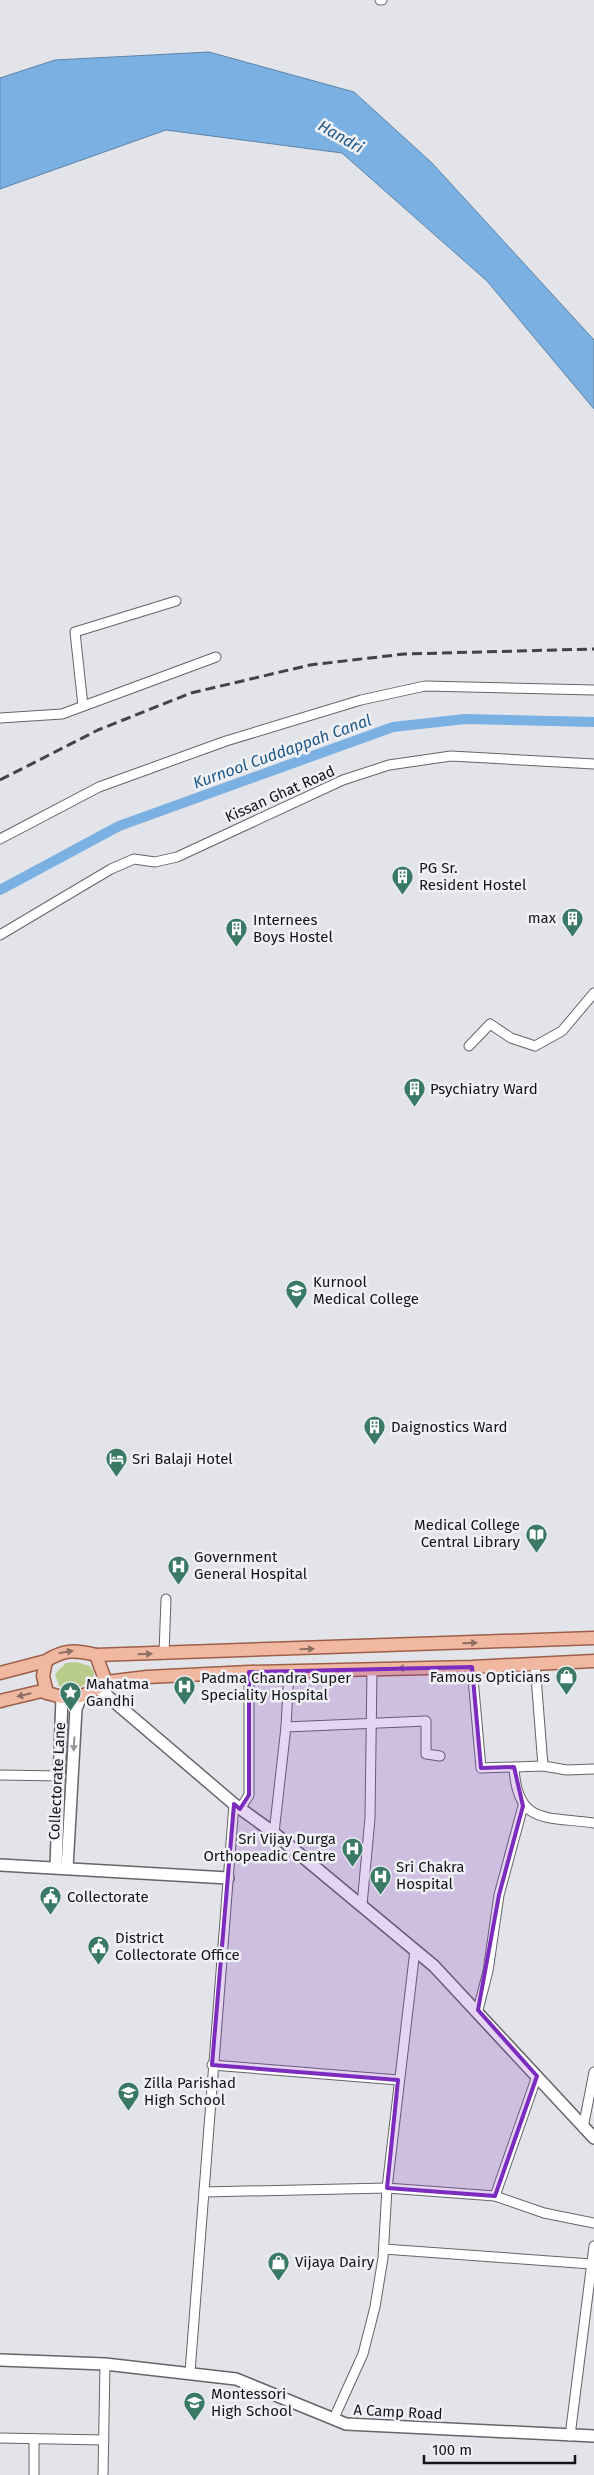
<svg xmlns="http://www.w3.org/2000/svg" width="594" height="2475" viewBox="0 0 594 2475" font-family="'Fira Sans',sans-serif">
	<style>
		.green { fill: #b8cb8b }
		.water { fill: #7bb1e2; stroke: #5c82a5 }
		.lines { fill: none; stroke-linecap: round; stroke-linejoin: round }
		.canal { stroke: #7bb1e2; stroke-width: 10 }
		.street-tunnel { stroke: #c4c5ca; stroke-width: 9; stroke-dasharray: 9 4.5; stroke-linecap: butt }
		.street-casing { stroke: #64646a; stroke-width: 11 }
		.secondary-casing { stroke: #64646a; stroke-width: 14 }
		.primary-casing { stroke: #9c5f48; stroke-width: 15 }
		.street { stroke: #fff; stroke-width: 9 }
		.secondary { stroke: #fff; stroke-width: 11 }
		.primary { stroke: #f0b8a1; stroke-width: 12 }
		.rail { stroke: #434346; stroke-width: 3; stroke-dasharray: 10 5; stroke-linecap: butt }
		.oneway { fill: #8d6e62 }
		.oneway2 { fill: #959596 }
		.marked { fill: #7b2cbf; fill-opacity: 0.2; stroke: #7b2cbf; stroke-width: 4; stroke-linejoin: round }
		.labels { text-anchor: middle; stroke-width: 5; stroke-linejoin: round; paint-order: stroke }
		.street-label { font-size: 15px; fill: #141416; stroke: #f0f1f7 }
		.poi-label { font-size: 15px; fill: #141416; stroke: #f0f1f7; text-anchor: start }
		.water-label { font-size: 16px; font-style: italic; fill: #1f5888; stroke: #f0f1f7 }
	</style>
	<rect width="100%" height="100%" fill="#e3e4ea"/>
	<!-- green -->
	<path class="green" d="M76 1662 90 1666 94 1672 93 1679 77 1689 59 1686 55 1674 66 1663Z"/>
	<!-- water -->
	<path class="water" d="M209 52 354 92 432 163 594 340V409L487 281 342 153 166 130 0 189V78L55 60Z"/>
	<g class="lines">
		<!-- canal -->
		<path class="canal" d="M0 890 119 826 393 727 465 719 594 722"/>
		<!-- street-tunnel -->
		<path class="street-tunnel" d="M0 1694 2 1709"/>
		<defs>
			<g id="street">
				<path d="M380 0H382"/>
				<path d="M83 706 75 632 176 601"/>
				<path d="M0 718 62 714 216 657"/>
				<path d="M0 839 99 787 226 741 361 700 425 686 594 690"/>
				<path d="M0 935 111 869 134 859 155 862 177 857 343 780 389 765 451 756 594 764"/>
				<path d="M469 1046 490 1024 511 1038 535 1046 562 1031 594 993"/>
				<path d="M164 1654 166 1599"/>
				<path d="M535 1664 543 1766 567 1770 594 1769"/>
				<path d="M472 1667 481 1768 543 1766"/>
				<path d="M286 1727 289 1671"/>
				<path d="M514 1767C517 1826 547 1816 594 1823"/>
				<path d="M0 1775 61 1776"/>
				<path d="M240 1809 249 1795V1672"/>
				<path d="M274 1833 286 1727 426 1721V1754L440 1756"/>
				<path d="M362 1905 370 1818 372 1669"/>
				<path d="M478 2010 488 1971 499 1895 523 1806"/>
				<path d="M212 2065 398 2080"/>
				<path d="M583 2128 594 2072"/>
				<path d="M204 2192 387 2188 495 2196 537 2076"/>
				<path d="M495 2196 544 2213 594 2223"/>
				<path d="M384 2249 591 2264"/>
				<path d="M190 2372 234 1804"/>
				<path d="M334 2418 363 2354 375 2307 383 2258 387 2188 415 1950"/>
				<path d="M570 2436 594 2246"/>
				<path d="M0 2438 104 2440"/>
				<path d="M34 2475V2439"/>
				<path d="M103 2475 105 2364"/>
			</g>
			<g id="secondary">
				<path d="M98 1688 234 1804 274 1833 434 1966 594 2138"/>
				<path d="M0 1865 228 1878"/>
				<path d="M56 1867 62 1697"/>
				<path d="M67 1868 76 1709 81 1696"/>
				<path d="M0 2360 105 2364 236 2379 346 2424 594 2436"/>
			</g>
			<g id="primary">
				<path d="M96 1655 594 1638"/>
				<path d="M0 1673 46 1661"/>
				<path d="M106 1682 96 1655C76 1650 64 1649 46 1661L43 1676 47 1693 62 1697 81 1696 89 1693 106 1682 147 1677 249 1672 472 1667 594 1661"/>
				<path d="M0 1701 42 1691 47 1693"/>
			</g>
		</defs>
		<!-- street casing -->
		<use href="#street" class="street-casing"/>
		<!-- secondary casing -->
		<use href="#secondary" class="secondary-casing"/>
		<!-- primary casing -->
		<use href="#primary" class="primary-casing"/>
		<!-- street -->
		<use href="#street" class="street"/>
		<!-- secondary -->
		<use href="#secondary" class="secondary"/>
		<!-- primary -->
		<use href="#primary" class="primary"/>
		<!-- rail -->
		<path class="rail" d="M0 780 98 730 191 693 310 665 404 654 594 649"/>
	</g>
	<!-- one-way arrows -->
	<defs><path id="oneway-solid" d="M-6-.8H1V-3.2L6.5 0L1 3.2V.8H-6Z" transform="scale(1.25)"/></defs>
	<g class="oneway">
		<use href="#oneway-solid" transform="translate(470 1643) rotate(-2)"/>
		<use href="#oneway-solid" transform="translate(307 1649) rotate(-2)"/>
		<use href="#oneway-solid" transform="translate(66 1652) rotate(-10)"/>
		<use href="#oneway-solid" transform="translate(145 1654) rotate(-1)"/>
		<use href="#oneway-solid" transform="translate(405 1668) rotate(179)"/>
		<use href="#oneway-solid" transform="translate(24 1695) rotate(167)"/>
	</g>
	<use class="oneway2" href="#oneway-solid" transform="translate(74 1744) rotate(93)"/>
	<!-- marked area -->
	<path class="marked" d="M472 1667 481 1768 514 1767 523 1806 499 1895 478 2010 537 2076 495 2196 387 2188 398 2080 212 2065 234 1804 240 1809 249 1795V1672Z"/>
	<!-- icons -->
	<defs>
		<symbol id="building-pin" viewBox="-11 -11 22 30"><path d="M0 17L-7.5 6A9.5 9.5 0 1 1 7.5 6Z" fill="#3a7966" stroke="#f0f1f7"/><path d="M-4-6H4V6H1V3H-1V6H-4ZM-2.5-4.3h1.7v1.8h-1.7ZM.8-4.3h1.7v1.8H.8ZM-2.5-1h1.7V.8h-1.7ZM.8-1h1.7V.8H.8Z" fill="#fff"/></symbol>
		<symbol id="university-pin" viewBox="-11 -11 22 30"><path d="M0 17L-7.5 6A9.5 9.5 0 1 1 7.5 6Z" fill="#3a7966" stroke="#f0f1f7"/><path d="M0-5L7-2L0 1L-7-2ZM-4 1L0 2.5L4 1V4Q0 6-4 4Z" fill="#fff"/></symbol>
		<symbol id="hotel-pin" viewBox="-11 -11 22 30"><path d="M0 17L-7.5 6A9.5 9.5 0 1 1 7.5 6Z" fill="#3a7966" stroke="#f0f1f7"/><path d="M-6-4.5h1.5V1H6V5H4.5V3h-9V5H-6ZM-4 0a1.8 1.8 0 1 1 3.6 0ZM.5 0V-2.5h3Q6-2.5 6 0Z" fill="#fff"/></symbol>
		<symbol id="library-pin" viewBox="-11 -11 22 30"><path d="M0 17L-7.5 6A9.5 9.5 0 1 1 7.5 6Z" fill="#3a7966" stroke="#f0f1f7"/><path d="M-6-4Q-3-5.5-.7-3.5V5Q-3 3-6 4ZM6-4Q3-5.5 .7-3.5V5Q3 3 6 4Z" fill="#fff"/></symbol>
		<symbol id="hospital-pin" viewBox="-11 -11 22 30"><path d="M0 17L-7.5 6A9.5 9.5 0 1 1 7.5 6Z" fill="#3a7966" stroke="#f0f1f7"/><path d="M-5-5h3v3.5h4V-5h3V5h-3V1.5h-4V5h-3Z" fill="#fff"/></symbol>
		<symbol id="shop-pin" viewBox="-11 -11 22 30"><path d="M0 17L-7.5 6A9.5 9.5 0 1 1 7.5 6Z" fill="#3a7966" stroke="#f0f1f7"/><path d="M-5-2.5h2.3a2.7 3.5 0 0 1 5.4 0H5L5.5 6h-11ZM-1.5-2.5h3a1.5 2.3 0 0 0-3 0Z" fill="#fff"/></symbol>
		<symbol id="sight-pin" viewBox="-11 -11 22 30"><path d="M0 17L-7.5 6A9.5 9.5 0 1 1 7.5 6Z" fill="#3a7966" stroke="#f0f1f7"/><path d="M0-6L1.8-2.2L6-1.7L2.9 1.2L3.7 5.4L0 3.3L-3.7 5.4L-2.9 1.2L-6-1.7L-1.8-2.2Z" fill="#fff"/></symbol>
		<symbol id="civic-pin" viewBox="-11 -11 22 30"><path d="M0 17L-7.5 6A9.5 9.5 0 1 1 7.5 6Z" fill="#3a7966" stroke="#f0f1f7"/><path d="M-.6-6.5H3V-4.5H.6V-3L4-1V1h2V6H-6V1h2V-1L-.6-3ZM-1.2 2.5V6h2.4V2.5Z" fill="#fff"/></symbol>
		<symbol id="school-pin" viewBox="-11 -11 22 30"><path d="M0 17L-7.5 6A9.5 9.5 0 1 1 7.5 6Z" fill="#3a7966" stroke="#f0f1f7"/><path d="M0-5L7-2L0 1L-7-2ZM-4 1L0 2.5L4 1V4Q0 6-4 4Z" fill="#fff"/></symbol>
	</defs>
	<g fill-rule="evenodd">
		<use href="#building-pin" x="390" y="864" width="25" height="34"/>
		<use href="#building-pin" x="560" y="906" width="25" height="34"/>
		<use href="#building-pin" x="224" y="916" width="25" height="34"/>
		<use href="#building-pin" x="402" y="1076" width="25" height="34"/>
		<use href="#university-pin" x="284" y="1278" width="25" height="34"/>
		<use href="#building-pin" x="362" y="1414" width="25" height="34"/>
		<use href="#hotel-pin" x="104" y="1446" width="25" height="34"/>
		<use href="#library-pin" x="524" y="1522" width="25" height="34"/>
		<use href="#hospital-pin" x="166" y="1554" width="25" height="34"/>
		<use href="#shop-pin" x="554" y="1664" width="25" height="34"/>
		<use href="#hospital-pin" x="172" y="1674" width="25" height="34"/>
		<use href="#sight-pin" x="58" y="1680" width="25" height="34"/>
		<use href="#hospital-pin" x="340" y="1836" width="25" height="34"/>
		<use href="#hospital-pin" x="368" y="1864" width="25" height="34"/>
		<use href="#civic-pin" x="38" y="1884" width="25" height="34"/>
		<use href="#civic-pin" x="86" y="1934" width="25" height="34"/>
		<use href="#school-pin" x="116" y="2080" width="25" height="34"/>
		<use href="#shop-pin" x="266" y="2250" width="25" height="34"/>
		<use href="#school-pin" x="182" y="2390" width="25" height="34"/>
	</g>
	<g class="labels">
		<!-- street labels -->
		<g class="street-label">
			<text transform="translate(280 794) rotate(-24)" y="5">Kissan Ghat Road</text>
			<text transform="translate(57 1781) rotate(-87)" y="5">Collectorate Lane</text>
			<text transform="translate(398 2412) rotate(3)" y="5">A Camp Road</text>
		</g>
		<!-- poi labels -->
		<g class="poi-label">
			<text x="419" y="873">PG Sr.<tspan x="419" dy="17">Resident Hostel</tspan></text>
			<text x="556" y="923" text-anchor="end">max</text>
			<text x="253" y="925">Internees<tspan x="253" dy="17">Boys Hostel</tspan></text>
			<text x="430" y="1094">Psychiatry Ward</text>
			<text x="313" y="1287">Kurnool<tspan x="313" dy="17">Medical College</tspan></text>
			<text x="391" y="1432">Daignostics Ward</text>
			<text x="132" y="1464">Sri Balaji Hotel</text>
			<text x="520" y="1530" text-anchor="end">Medical College<tspan x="520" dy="17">Central Library</tspan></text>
			<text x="194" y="1562">Government<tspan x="194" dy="17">General Hospital</tspan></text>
			<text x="550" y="1682" text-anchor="end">Famous Opticians</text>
			<text x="201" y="1683">Padma Chandra Super<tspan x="201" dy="17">Speciality Hospital</tspan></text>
			<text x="86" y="1689">Mahatma<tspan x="86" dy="17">Gandhi</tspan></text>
			<text x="336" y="1844" text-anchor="end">Sri Vijay Durga<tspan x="336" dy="17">Orthopeadic Centre</tspan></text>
			<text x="396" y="1872">Sri Chakra<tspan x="396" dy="17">Hospital</tspan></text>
			<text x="67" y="1902">Collectorate</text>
			<text x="115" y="1943">District<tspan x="115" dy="17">Collectorate Office</tspan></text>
			<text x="144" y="2088">Zilla Parishad<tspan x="144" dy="17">High School</tspan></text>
			<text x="295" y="2267">Vijaya Dairy</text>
			<text x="211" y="2399">Montessori<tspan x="211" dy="17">High School</tspan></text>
		</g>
		<!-- water labels -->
		<g class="water-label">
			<text transform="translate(341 136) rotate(30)" y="6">Handri</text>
			<text transform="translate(282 751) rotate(-20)" y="6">Kurnool Cuddappah Canal</text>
		</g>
	</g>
	<!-- scale -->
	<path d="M424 2455v8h151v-8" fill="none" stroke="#141416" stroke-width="2.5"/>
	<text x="432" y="2455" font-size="15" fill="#141416" stroke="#f0f1f7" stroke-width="4" paint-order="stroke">100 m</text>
</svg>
